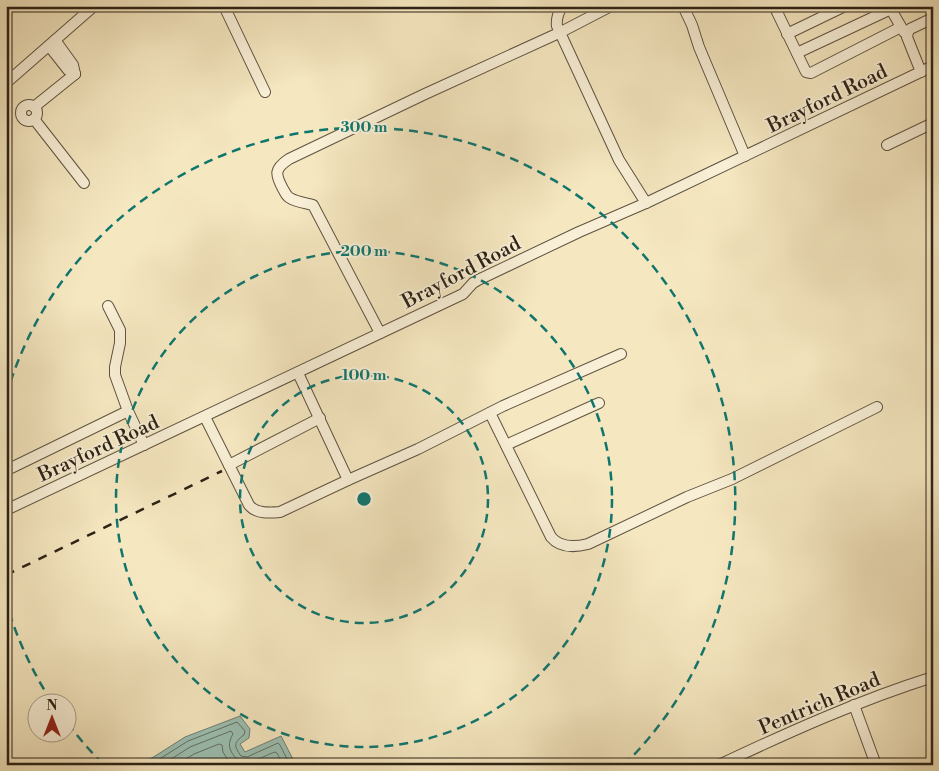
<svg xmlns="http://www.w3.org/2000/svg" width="939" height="771" viewBox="0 0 939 771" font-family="'Libre Bodoni',serif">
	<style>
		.water { fill: #9cc0b3; stroke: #6f8174 }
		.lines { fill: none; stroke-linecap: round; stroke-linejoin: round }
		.shore { stroke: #647164; stroke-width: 1 }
		.minor-casing { stroke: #5e5340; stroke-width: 12 }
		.minor { stroke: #f8efd6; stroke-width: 10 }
		.rail { stroke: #2c2216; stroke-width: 2.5; stroke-dasharray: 9 9; stroke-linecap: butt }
		.ring { fill: none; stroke: #0f766e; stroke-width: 2.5; stroke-dasharray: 9 6 }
		.labels { text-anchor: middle; stroke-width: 4; stroke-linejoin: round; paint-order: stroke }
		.street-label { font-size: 20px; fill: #2c2216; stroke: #f8efd6 }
		.centre { fill: #0f766e; stroke: #f8efd6; stroke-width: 2.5 }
		.ring-label { font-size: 15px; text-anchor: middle; font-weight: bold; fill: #0f766e; stroke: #f8efd6; stroke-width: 4; stroke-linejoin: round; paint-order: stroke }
	</style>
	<rect width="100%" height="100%" fill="#f5e7c0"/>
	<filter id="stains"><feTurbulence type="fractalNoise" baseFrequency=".004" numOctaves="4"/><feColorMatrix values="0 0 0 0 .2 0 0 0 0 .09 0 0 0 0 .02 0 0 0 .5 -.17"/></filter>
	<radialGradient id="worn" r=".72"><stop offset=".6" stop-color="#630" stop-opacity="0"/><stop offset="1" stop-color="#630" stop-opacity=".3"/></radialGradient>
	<!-- water -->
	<path class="water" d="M240 716 250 729 249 738 240 744 245 752 281 736 296 765H144V763L185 737Z"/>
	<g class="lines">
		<!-- shore -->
		<g class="shore">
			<path d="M150 765 188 741 237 722 245 731 244 735C233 743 234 746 241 756L247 757 278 743 280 745 290 765"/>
			<path d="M162 765 190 747 231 731 233 734C229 741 228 746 232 753 243 771 260 757 275 752L277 753 283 765"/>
			<path d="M176 765 194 754 219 744 222 745 223 752 231 765"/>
		</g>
		<defs>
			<g id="minor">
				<path d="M224 6 265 92"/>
				<path d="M562 6C558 13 556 19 557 26L619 160 646 203"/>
				<path d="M683 6 692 25 699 47 745 156"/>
				<path d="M775 6 777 12 806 72 811 73 901 27"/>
				<path d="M889 6 904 32"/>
				<path d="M787 34 845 6"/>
				<path d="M55 40 73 65 75 74"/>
				<path d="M49 46 68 70 75 74"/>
				<path d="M797 53 891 9"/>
				<path d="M921 72 907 37 908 32 910 29 933 18"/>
				<path d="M6 83 94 6"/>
				<circle cx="29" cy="113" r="8"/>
				<path d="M34 107 75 74"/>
				<path d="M34 119 84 183"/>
				<path d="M887 145 933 123"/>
				<path d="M108 306 120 330V343L115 367V375L128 411 144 445"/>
				<path d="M380 333 313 205C306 203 296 202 290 198 286 196 285 192 283 189 275 174 274 169 289 159L425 94 561 32 611 6"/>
				<path d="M298 373 348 480"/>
				<path d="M490 413 551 537C560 548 576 547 588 544L687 497 732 479 877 407"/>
				<path d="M205 417 249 505C256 514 270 513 280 512L348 480 418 449 503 406 621 354"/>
				<path d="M506 445 599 403"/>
				<path d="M229 465 320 418"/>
				<path d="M6 467 11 468 128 411"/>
				<path d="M6 510 463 294 473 283 478 280 579 232 646 203 933 66"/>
				<path d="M854 705 876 765"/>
				<path d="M719 765C789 732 860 700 933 677"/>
			</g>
		</defs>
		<!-- minor casing -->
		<use href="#minor" class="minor-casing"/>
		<!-- minor -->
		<use href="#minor" class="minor"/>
		<!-- rail -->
		<path class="rail" d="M6 575 222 471"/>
	</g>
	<!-- distance rings -->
	<g class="ring">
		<circle cx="364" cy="499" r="124"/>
		<circle cx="364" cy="499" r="248"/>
		<path d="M103 764A372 372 0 0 1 69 725M52 702A372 372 0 0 1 6 602M6 396A372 372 0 1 1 625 764"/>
	</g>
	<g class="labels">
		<!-- street labels -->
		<g class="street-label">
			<text transform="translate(827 98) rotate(-26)" y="7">Brayford Road</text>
			<text transform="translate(461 272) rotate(-28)" y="7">Brayford Road</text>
			<text transform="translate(98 448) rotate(-25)" y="7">Brayford Road</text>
			<text transform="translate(819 703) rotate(-23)" y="7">Pentrich Road</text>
		</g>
	</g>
	<circle cx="364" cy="499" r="8" class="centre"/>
	<g class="ring-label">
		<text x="364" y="132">300 m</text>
		<text x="364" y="256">200 m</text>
		<text x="364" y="380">100 m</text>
	</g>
	<!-- margin -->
	<rect width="939" height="771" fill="none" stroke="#f5e7c0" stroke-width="25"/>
	<rect x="8" y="8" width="924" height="756" fill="none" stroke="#2c2216" stroke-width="2.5"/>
	<rect x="12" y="12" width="914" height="746" fill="none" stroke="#2c2216"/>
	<!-- north arrow -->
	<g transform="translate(52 718)"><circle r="24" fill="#f8efd6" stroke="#a69d89"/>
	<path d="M0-4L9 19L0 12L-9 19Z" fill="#8f2418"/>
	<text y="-8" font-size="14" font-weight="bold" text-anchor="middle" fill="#2c2216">N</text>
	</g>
	<rect width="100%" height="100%" filter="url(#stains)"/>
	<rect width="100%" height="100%" fill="url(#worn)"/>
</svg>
